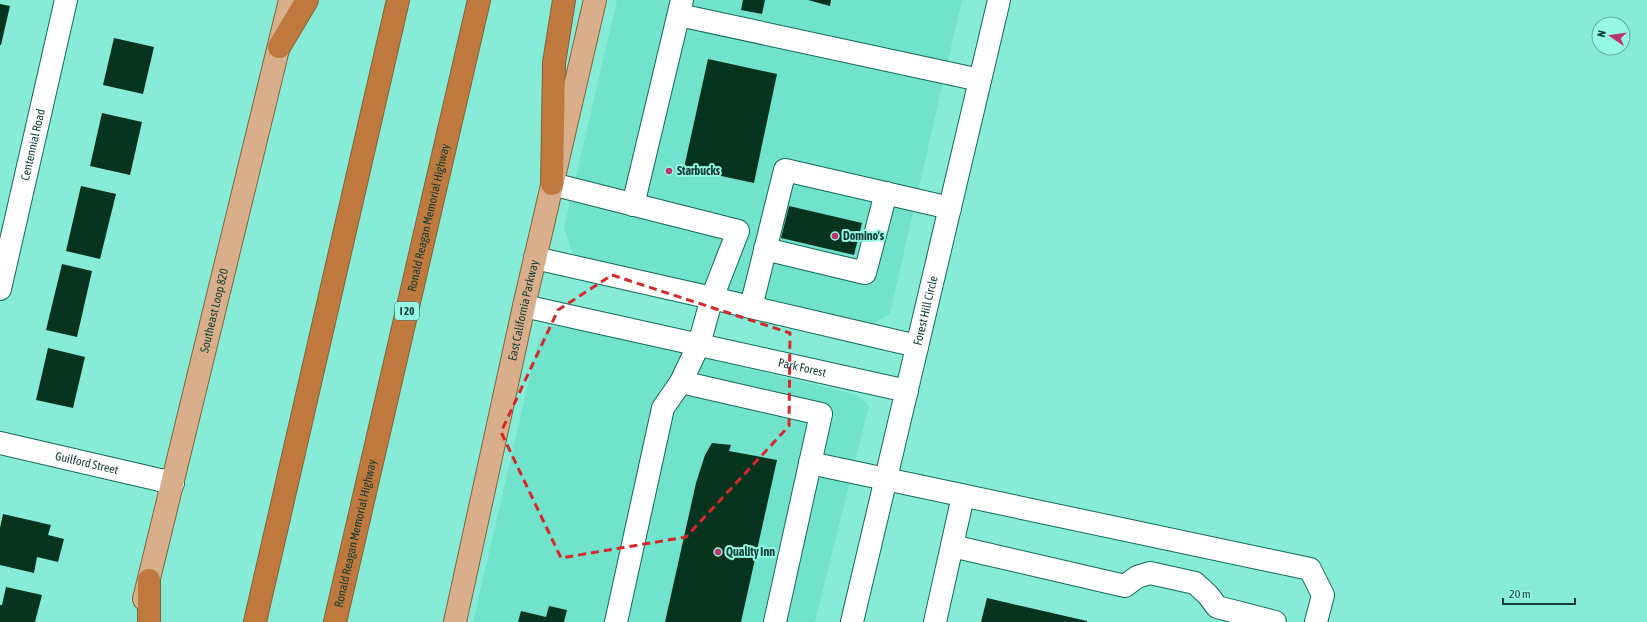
<svg xmlns="http://www.w3.org/2000/svg" width="1647" height="622" viewBox="0 0 1647 622" font-family="'Asap Condensed',sans-serif">
	<style>
		.built { fill: #71e2cb }
		.building { fill: #07341f }
		.lines { fill: none; stroke-linecap: round; stroke-linejoin: round }
		.minor-casing { stroke: #13695b; stroke-width: 24 }
		.major-casing { stroke: #82643b; stroke-width: 24 }
		.highway-casing { stroke: #82643b; stroke-width: 24 }
		.minor { stroke: #fff; stroke-width: 22 }
		.major { stroke: #d9af8b; stroke-width: 22 }
		.highway { stroke: #bf793e; stroke-width: 22 }
		.marked { fill: none; stroke: #d62828; stroke-width: 3; stroke-dasharray: 8 5; stroke-linejoin: round }
		.poi-dot { fill: #bd346f; stroke: #95f9e4; stroke-width: 1.5 }
		.labels { text-anchor: middle; stroke-width: 4; stroke-linejoin: round; paint-order: stroke }
		.shield { fill: #95f9e4; stroke: #39766a; stroke-width: 1 }
		.shield-label { font-size: 11px; font-weight: bold; fill: #123e36 }
		.street-label { font-size: 12px; fill: #123e36; stroke: #95f9e4 }
		.poi-label { font-size: 12px; font-weight: bold; fill: #123e36; stroke: #95f9e4; text-anchor: start }
	</style>
	<rect width="100%" height="100%" fill="#87ecd7"/>
	<!-- built -->
	<g class="built">
		<path d="M617 0H962L890 313 872 325 589 262 573 254 564 228Z"/>
		<path d="M556 324 572 326 857 395 869 406 815 622H473L538 341Z"/>
	</g>
	<!-- building -->
	<g class="building">
		<path d="M743 0H765L762 14 741 10Z"/>
		<path d="M808 0H831L830 6Z"/>
		<path d="M0 4 10 6 1 45H0Z"/>
		<path d="M114 38 154 47 143 94 103 85Z"/>
		<path d="M708 59 777 74 754 183 684 168Z"/>
		<path d="M102 113 142 122 130 175 90 166Z"/>
		<path d="M81 186 116 194 100 259 66 251Z"/>
		<path d="M789 206 862 223 854 255 781 238Z"/>
		<path d="M62 264 92 271 77 337 46 330Z"/>
		<path d="M48 348 85 357 73 408 36 400Z"/>
		<path d="M712 443 731 445 729 451 777 460 741 622H665L696 483 705 455Z"/>
		<path d="M3 514 51 525 48 535 64 539 58 562 37 557 34 573 0 565V528Z"/>
		<path d="M6 587 42 595 35 622H0V605H2Z"/>
		<path d="M987 598 1087 621V622H981Z"/>
		<path d="M549 606 567 610 564 622H518L521 611 546 617Z"/>
	</g>
	<g class="lines">
		<defs>
			<g id="minor">
				<path d="M679 15 980 80"/>
				<path d="M552 184 738 231 712 298 699 344 681 382 663 408 616 622"/>
				<path d="M633 205 682 0"/>
				<path d="M765 249 865 273 886 193"/>
				<path d="M535 258 712 298 917 346"/>
				<path id="s1" d="M0 289 66 0"/>
				<path id="s2" d="M524 306 907 391"/>
				<path d="M751 307 785 170 950 208"/>
				<path d="M681 382 821 414 775 622"/>
				<path id="s3" d="M0 443 173 483"/>
				<path d="M810 463 1310 569 1323 595 1316 622"/>
				<path d="M952 546 1125 586 1137 577 1150 573 1195 583 1208 595 1217 607 1275 622"/>
				<path id="s4" d="M852 622 999 0"/>
				<path d="M935 622 963 496"/>
			</g>
			<g id="major">
				<path id="s5" d="M144 599 290 0"/>
				<path id="s6" d="M455 622 524 306 595 0"/>
			</g>
			<g id="highway">
				<path d="M279 47 307 0"/>
				<path d="M552 184 554 63 564 0"/>
				<path d="M149 580V622"/>
				<path d="M255 622 398 0"/>
				<path id="s7" d="M335 622 479 0"/>
			</g>
		</defs>
		<!-- minor casing -->
		<use href="#minor" class="minor-casing"/>
		<!-- major casing -->
		<use href="#major" class="major-casing"/>
		<!-- highway casing -->
		<use href="#highway" class="highway-casing"/>
		<!-- minor -->
		<use href="#minor" class="minor"/>
		<!-- major -->
		<use href="#major" class="major"/>
		<!-- highway -->
		<use href="#highway" class="highway"/>
	</g>
	<!-- marked area -->
	<path class="marked" d="M612 275 790 333 789 426 686 537 561 558 501 432 558 310Z"/>
	<!-- markers -->
	<g class="poi-dot">
		<circle cx="669" cy="171" r="4"/>
		<circle cx="835" cy="236" r="4"/>
		<circle cx="718" cy="552" r="4"/>
	</g>
	<g class="labels">
		<!-- shield labels -->
		<rect class="shield" x="395" y="302" width="24" height="18" rx="3"/>
		<g class="shield-label">
			<text x="407" y="315">I 20</text>
		</g>
		<!-- street labels -->
		<g class="street-label">
			<text dy="4" stroke="none"><textPath href="#s1" startOffset="148">Centennial Road</textPath></text>
			<text dy="4" stroke="none"><textPath href="#s7" startOffset="415">Ronald Reagan Memorial Highway</textPath></text>
			<text dy="4" stroke="none"><textPath href="#s5" startOffset="297">Southeast Loop 820</textPath></text>
			<text dy="4" stroke="none"><textPath href="#s6" startOffset="319">East California Parkway</textPath></text>
			<text dy="4" stroke="none"><textPath href="#s4" startOffset="320">Forest Hill Circle</textPath></text>
			<text dy="4" stroke="none"><textPath href="#s2" startOffset="285">Park Forest</textPath></text>
			<text dy="4" stroke="none"><textPath href="#s3" startOffset="89">Guilford Street</textPath></text>
			<text dy="4" stroke="none"><textPath href="#s7" startOffset="91">Ronald Reagan Memorial Highway</textPath></text>
		</g>
		<!-- poi labels -->
		<g class="poi-label">
			<text x="677" y="175">Starbucks</text>
			<text x="843" y="240">Domino's</text>
			<text x="726" y="556">Quality Inn</text>
		</g>
	</g>
	<!-- north arrow -->
	<g transform="translate(1611 36) rotate(283)"><circle r="19" fill="#95f9e4" stroke="#61ae9e"/>
	<path d="M0-3L7 15L0 10L-7 15Z" fill="#bd346f"/>
	<text y="-6" font-size="11" font-weight="bold" text-anchor="middle" fill="#123e36">N</text>
	</g>
	<!-- scale -->
	<path d="M1503 598v6h72v-6" fill="none" stroke="#123e36" stroke-width="2"/>
	<text x="1509" y="598" font-size="12" fill="#123e36" stroke="#95f9e4" stroke-width="3" paint-order="stroke">20 m</text>
</svg>
